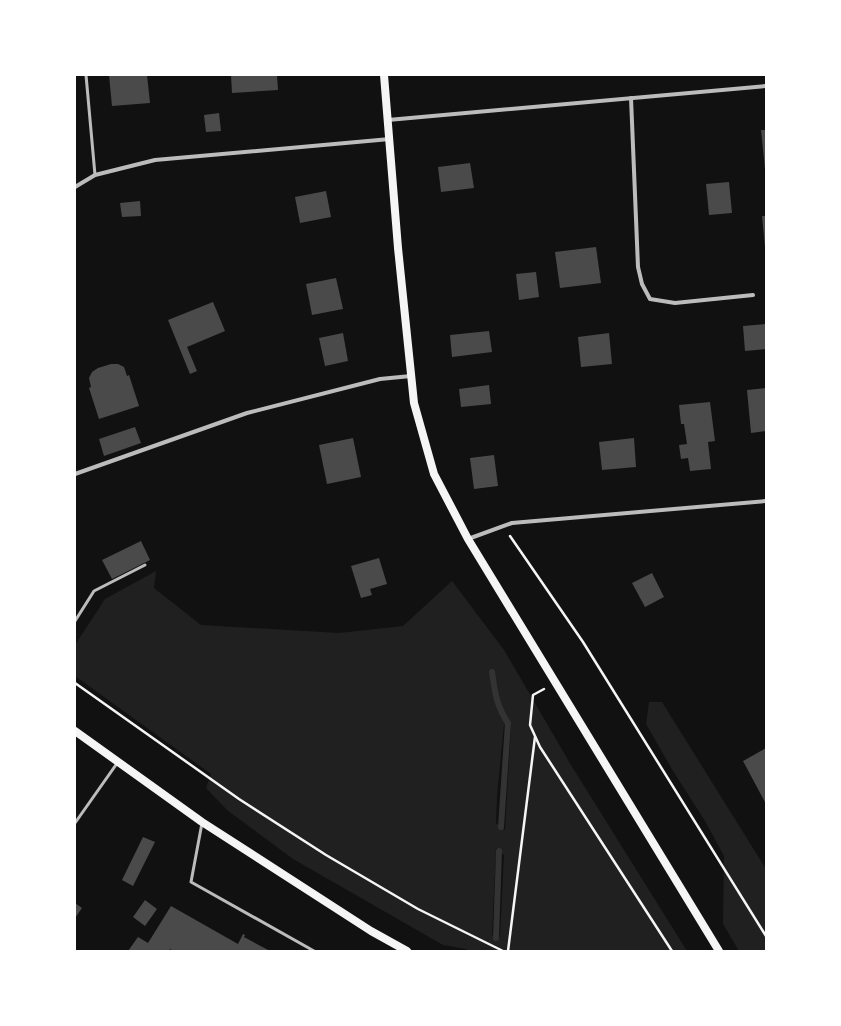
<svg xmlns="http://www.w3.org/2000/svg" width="841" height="1026" viewBox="0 0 841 1026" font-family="'Nunito Sans',sans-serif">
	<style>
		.green { fill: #202020; fill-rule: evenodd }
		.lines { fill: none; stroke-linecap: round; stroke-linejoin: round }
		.stream { stroke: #333; stroke-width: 6 }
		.building { fill: #4a4a4a }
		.path { stroke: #f5f5f5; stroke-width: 2.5 }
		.service { stroke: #bcbcbc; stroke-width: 3 }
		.minor { stroke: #bcbcbc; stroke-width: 4 }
		.secondary { stroke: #f5f5f5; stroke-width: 8 }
	</style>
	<rect width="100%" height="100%" fill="#111"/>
	<!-- green -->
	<g class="green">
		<path d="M156 571 154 588 201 625 339 633 403 626 452 581 504 650 571 765 687 951H470L466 949 443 945 293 859 227 810 206 788 211 774 75 676V645L105 599ZM508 723 511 726 505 830 496 823 497 796 504 725ZM496 848 504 855 500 937 496 938 492 935Z"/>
		<path d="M649 702H662L766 869V951H739L723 924 724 856 705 821 673 771 646 724Z"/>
	</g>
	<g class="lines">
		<!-- stream -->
		<g class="stream">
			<path d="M492 672C495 692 496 705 508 723L501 827"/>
			<path d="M496 938 499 851"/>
		</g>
	</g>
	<!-- building -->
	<g class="building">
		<path d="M109 75H147L150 103 112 106Z"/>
		<path d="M231 75H277L278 90 232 93Z"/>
		<path d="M219 113 221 131 206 132 204 115Z"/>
		<path d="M761 130H766V169H765Z"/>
		<path d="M470 163 474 188 441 192 438 167Z"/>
		<path d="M729 182 732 213 709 215 706 184Z"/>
		<path d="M326 191 331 217 300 223 295 197Z"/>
		<path d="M140 201 141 216 122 217 120 203Z"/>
		<path d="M762 216H766V247H765Z"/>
		<path d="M596 247 601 283 560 288 555 252Z"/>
		<path d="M536 272 539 297 519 300 516 274Z"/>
		<path d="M336 278 343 309 312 315 306 284Z"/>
		<path d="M213 302 225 331 187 347 197 371 190 374 168 320Z"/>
		<path d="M766 324V349L745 351 743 326Z"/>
		<path d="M489 331 492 352 452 357 450 335Z"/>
		<path d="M343 333 348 361 325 366 319 338Z"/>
		<path d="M609 333 612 364 581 367 578 337Z"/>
		<path d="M111 364H118L124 367 127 376 129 375 139 406 99 419 89 388 91 387 89 378 92 372 98 368Z"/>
		<path d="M489 385 491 404 461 407 459 389Z"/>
		<path d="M766 388V431L751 433 747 390Z"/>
		<path d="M710 402 715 441 708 442 711 469 690 471 688 458 681 459 679 445 687 444 684 424H681L679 405Z"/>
		<path d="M135 427 141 443 104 456 99 439Z"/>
		<path d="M353 438 361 477 327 484 319 445Z"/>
		<path d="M634 438 636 467 602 470 599 442Z"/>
		<path d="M494 455 498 486 474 489 470 458Z"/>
		<path d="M141 541 150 560 112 579 102 560Z"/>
		<path d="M379 558 387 584 370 589 372 595 361 598 351 566Z"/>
		<path d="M652 573 664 597 645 607 632 583Z"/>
		<path d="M766 748V804L743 761Z"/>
		<path d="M143 837 155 842 133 886 122 880Z"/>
		<path d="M145 900 157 909 145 926 133 917Z"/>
		<path d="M75 903 82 908 75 918Z"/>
		<path d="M171 906 238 944 243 934 245 935 244 937 270 951H173L170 949 169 951H128L138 937 148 943Z"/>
	</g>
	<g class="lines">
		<!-- path -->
		<g class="path">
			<path d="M510 536 583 642 766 936"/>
			<path d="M75 683 239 799 326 855 418 909 503 951"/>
			<path d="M544 689 533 695 530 725 540 747 672 951"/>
			<path d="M508 951 535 737"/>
		</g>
		<!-- service -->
		<g class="service">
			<path d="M86 75 95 175"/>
			<path d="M75 621 94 591 145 565"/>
			<path d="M75 823 118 762"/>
			<path d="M202 823 191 882 314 951"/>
		</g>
		<!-- minor -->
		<g class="minor">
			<path d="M631 98 638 267 642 284 650 299 675 303 753 295"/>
			<path d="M388 120 766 86"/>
			<path d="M75 187 95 175 155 160 390 139"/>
			<path d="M75 474 247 413 380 379 411 376"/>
			<path d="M468 539 512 523 766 501"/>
		</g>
		<!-- secondary -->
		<g class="secondary">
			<path d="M384 75 398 248 414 403 434 474 468 539 719 951"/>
			<path d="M75 731 202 822 371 931 407 951"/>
		</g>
	</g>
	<!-- border -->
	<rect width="841" height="1026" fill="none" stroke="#ffffff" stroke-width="152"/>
</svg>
